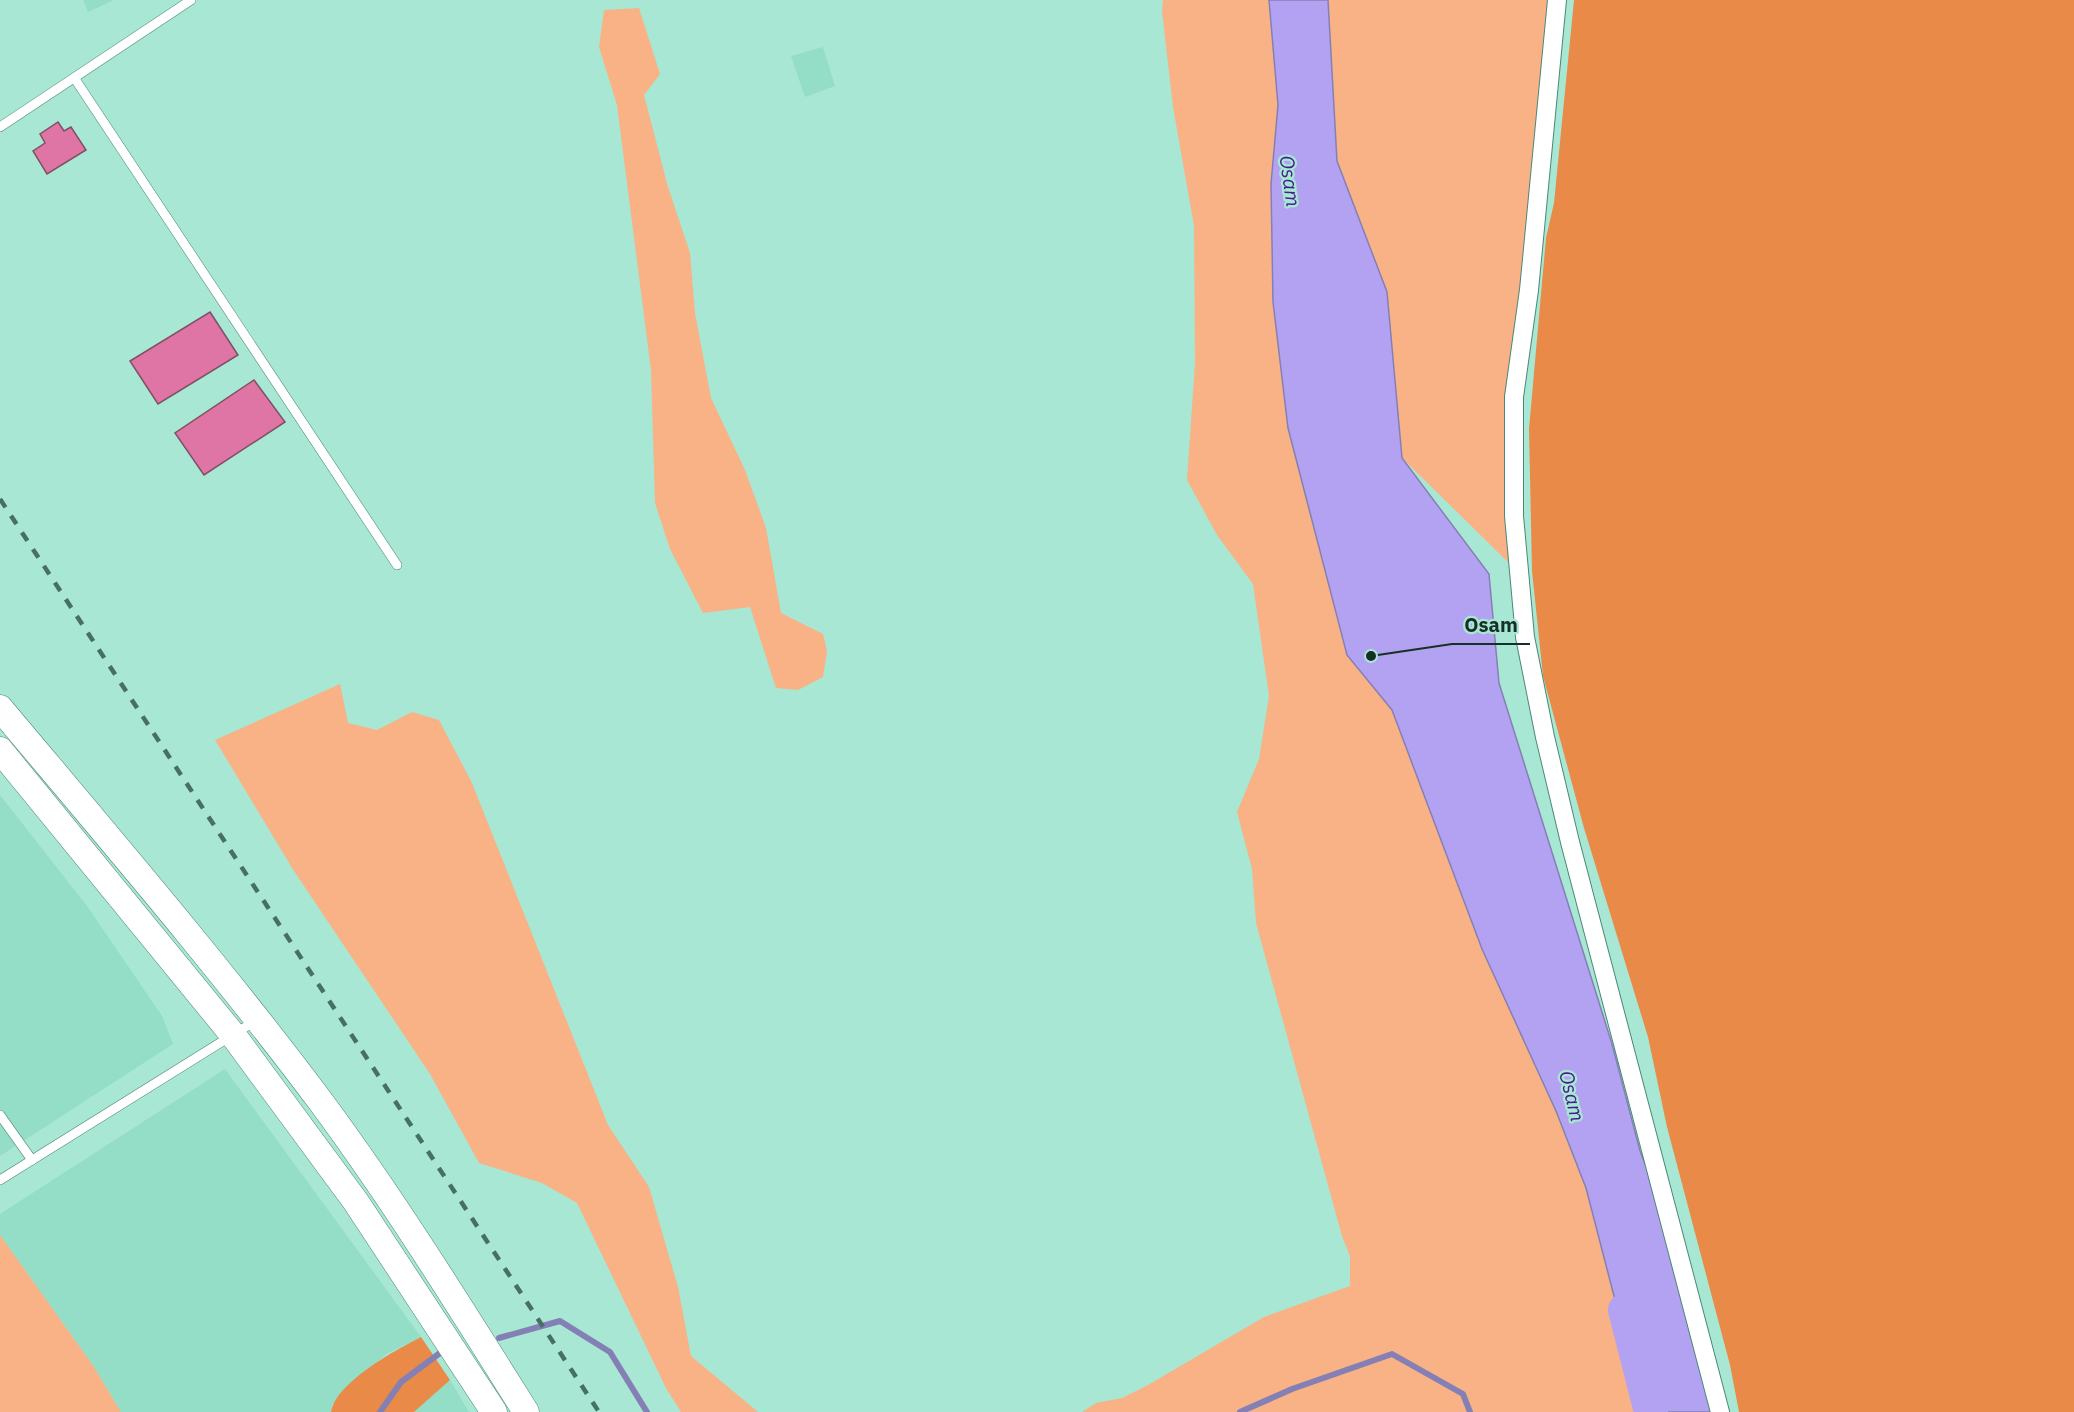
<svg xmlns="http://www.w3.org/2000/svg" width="2074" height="1412" viewBox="0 0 2074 1412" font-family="'IBM Plex Sans',sans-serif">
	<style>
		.built { fill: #94ddc6 }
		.green { fill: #f8b286 }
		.forest { fill: #e98a48 }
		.water { fill: #b3a2f1; stroke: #8480b5; stroke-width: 1.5 }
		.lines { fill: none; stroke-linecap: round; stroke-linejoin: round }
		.stream { stroke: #8480b5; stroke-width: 6 }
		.river { stroke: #b3a2f1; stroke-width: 34 }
		.building { fill: #df75a5; stroke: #7f5064; stroke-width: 1.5 }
		.service-casing { stroke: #4b8876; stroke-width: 10 }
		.minor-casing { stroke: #4b8876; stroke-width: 20 }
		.secondary-casing { stroke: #4b8876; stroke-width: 27 }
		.service { stroke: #fff; stroke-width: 9 }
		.minor { stroke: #fff; stroke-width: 18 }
		.secondary { stroke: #fff; stroke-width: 26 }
		.rail { stroke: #486f63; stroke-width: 4.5; stroke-dasharray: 10 10; stroke-linecap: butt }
		.labels { text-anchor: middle; stroke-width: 4.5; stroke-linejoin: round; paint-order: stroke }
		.water-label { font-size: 20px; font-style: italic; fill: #471c8e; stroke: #a8e7d3 }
		.leader { fill: none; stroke: #163028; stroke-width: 2 }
		.callout-dot { fill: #163028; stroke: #a8e7d3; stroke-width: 2 }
		.callout-label { font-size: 20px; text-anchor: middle; font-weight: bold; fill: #163028; stroke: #a8e7d3; stroke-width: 4.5; stroke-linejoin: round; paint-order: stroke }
	</style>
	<rect width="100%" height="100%" fill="#a8e7d3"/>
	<!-- built -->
	<g class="built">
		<path d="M83 0H114L88 12Z"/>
		<path d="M823 47 835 86 805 97 791 56Z"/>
		<path d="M0 795 87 906 162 1016 173 1044 0 1156Z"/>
		<path d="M225 1069 421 1337 386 1354 332 1405 331 1412H121L94 1367 0 1235V1214Z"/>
		<path d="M450 1380 469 1412H414Z"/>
	</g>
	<!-- green -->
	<g class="green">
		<path d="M1163 0H1269L1278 105 1271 184 1273 302 1288 428 1347 655 1392 710 1482 949 1556 1111 1586 1188 1621 1323 1646 1374 1656 1412H1082L1096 1403 1122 1398 1148 1385 1264 1317 1350 1286V1256L1342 1236 1256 923 1252 869 1237 812 1259 759 1269 696 1253 584 1217 535 1187 480 1195 363 1194 226 1173 107 1162 11Z"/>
		<path d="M1328 0H1557L1519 341 1513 567 1402 458 1387 292 1337 161Z"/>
		<path d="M639 8 660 74 644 95 668 187 690 253 695 313 711 398 745 470 766 528 781 613 823 634 827 651 823 677 798 690 776 688 750 607 703 613 670 549 655 503 651 370 617 105 599 47 604 10Z"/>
		<path d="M340 684 348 723 377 730 412 712 439 720 472 783 608 1125 649 1187 678 1287 691 1356 758 1412H681L666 1388 577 1203 542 1183 479 1163 430 1074 294 871 215 740Z"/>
		<path d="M0 1235 94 1367 121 1412H0Z"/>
	</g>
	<!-- forest -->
	<g class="forest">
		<path d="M1574 0H2074V1412H1739L1730 1365 1667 1127 1648 1037 1584 828 1543 676 1532 571 1529 429 1546 238 1554 203Z"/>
		<path d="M421 1337 450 1380 414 1412H331C335 1383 397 1349 421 1337Z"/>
	</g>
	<!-- water -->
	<path class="water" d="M1269 0H1328L1337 161 1387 292 1402 458 1489 574 1499 683 1612 1044 1640 1151 1660 1202 1713 1412H1656L1646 1374 1621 1323 1586 1188 1556 1111 1482 949 1392 710 1347 655 1288 428 1273 302 1271 184 1278 105Z"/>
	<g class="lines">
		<!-- stream -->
		<g class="stream">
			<path d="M499 1338 560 1321 610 1352 647 1412"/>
			<path d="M380 1412 401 1382 440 1353"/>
			<path d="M1240 1412 1292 1389 1392 1354 1463 1394 1470 1412"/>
		</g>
		<!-- river -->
		<path class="river" d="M1625 1310 1651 1412"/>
	</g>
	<!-- building -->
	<g class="building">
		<path d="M58 122 64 131 71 127 86 150 47 174 33 151 45 143 40 134Z"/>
		<path d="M210 312 238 355 158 404 130 361Z"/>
		<path d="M254 380 285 422 204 475 175 433Z"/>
	</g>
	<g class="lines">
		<defs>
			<g id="service">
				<path d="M75 79 397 565"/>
				<path d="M0 127 191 0"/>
				<path d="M0 1115 32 1160"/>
				<path d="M0 1180 255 1021"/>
			</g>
			<path id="minor" d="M1557 0 1529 290 1514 397V516L1525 637 1545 737 1570 842 1720 1412"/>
			<g id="secondary">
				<path d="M0 708C109 838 219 966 321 1102 395 1202 460 1307 526 1412"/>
				<path d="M0 750 233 1035 356 1202 494 1412"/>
			</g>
		</defs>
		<!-- service casing -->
		<use href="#service" class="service-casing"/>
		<!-- minor casing -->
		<use href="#minor" class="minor-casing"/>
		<!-- secondary casing -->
		<use href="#secondary" class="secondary-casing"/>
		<!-- service -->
		<use href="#service" class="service"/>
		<!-- minor -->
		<use href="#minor" class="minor"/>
		<!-- secondary -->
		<use href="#secondary" class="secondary"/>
		<!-- rail -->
		<path class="rail" d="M0 499 599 1412"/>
	</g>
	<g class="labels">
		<!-- water labels -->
		<g class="water-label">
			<text transform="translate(1290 181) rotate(82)" y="7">Osam</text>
			<text transform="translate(1572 1096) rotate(76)" y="7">Osam</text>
		</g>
	</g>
	<!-- callouts -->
	<path class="leader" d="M1371 656L1452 644H1530"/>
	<circle class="callout-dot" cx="1371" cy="656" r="6"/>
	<g class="callout-label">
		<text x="1491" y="632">Osam</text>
	</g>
</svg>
